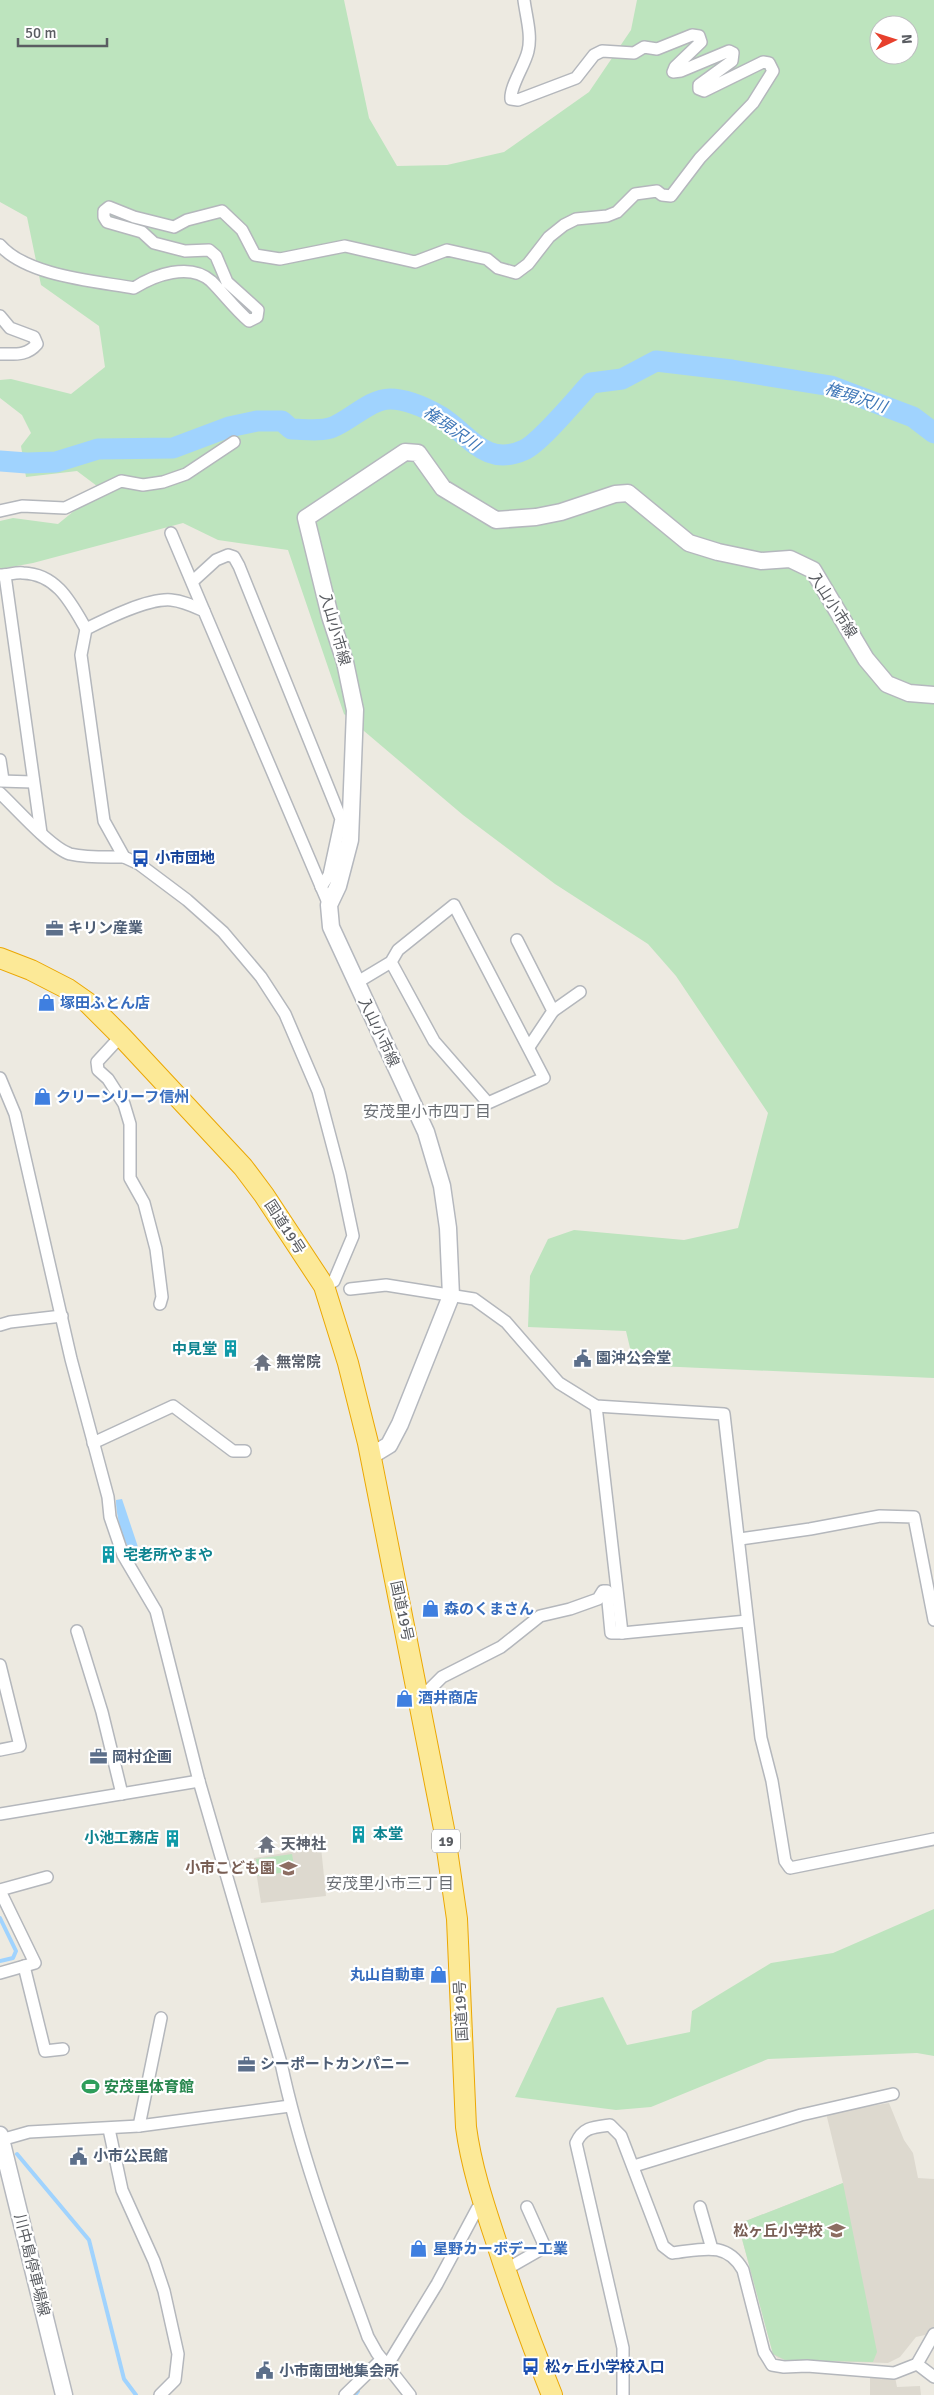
<svg xmlns="http://www.w3.org/2000/svg" width="934" height="2395" viewBox="0 0 934 2395" font-family="Signika,'Noto Sans JP',sans-serif">
	<style>
		.education { fill: #ddd9cf }
		.green { fill: #bde4be; fill-rule: evenodd }
		.water { fill: #a0d3fe }
		.lines { fill: none; stroke-linecap: round; stroke-linejoin: round }
		.stream { stroke: #a0d3fe; stroke-width: 4 }
		.river { stroke: #a0d3fe; stroke-width: 21 }
		.minor-casing { stroke: #b4b7bc; stroke-width: 14 }
		.secondary-casing { stroke: #b5b8be; stroke-width: 19 }
		.trunk-casing { stroke: #eba703; stroke-width: 22 }
		.minor { stroke: #fff; stroke-width: 11 }
		.secondary { stroke: #fff; stroke-width: 16 }
		.trunk { stroke: #fce997; stroke-width: 20 }
		.labels { text-anchor: middle; stroke-width: 4.5; stroke-linejoin: round; paint-order: stroke }
		.shield { fill: #fff; stroke: #8c8e91; stroke-width: 1 }
		.shield-label { font-size: 14px; font-weight: bold; fill: #5a5d62 }
		.street-label { font-size: 15px; fill: #5a5d62; stroke: #fff }
		.transit-label { font-size: 15px; font-weight: bold; fill: #164399; stroke: #fff; text-anchor: start }
		.service-label { font-size: 15px; font-weight: bold; fill: #4e5e75; stroke: #fff; text-anchor: start }
		.shop-label { font-size: 15px; font-weight: bold; fill: #366cbe; stroke: #fff; text-anchor: start }
		.culture-label { font-size: 15px; font-weight: bold; fill: #0d838f; stroke: #fff; text-anchor: end }
		.worship-label { font-size: 15px; font-weight: bold; fill: #5b616d; stroke: #fff; text-anchor: start }
		.education-label { font-size: 15px; font-weight: bold; fill: #785e54; stroke: #fff; text-anchor: end }
		.leisure-label { font-size: 15px; font-weight: bold; fill: #27864d; stroke: #fff; text-anchor: start }
		.water-label { font-size: 16px; font-style: italic; fill: #4078b8; stroke: #fff }
		.neighbourhood-label { font-size: 16px; fill: #6b6f74; stroke: #fff }
	</style>
	<rect width="100%" height="100%" fill="#edeae1"/>
	<!-- education -->
	<g class="education">
		<path d="M321 1847 326 1896 261 1903 254 1858Z"/>
		<path d="M889 2103 904 2140 913 2153 918 2178 934 2179V2333L916 2337 900 2357 888 2363 785 2360 778 2358 773 2354 738 2224 843 2183 826 2113Z"/>
		<path d="M890 2377H895L897 2387 920 2386 921 2395H870V2378Z"/>
	</g>
	<!-- green -->
	<g class="green">
		<path d="M0 0H344L369 118 397 166 447 165 504 152 589 92 631 30 637 0H934V1378L634 1365 626 1331 528 1327 530 1276 548 1239 574 1230 684 1240 738 1228 768 1113 676 976 648 944 555 884 463 815 344 714 288 550 218 540 183 523 33 563 0 569V521L13 518 58 524 101 489 77 471 26 477 21 446 31 433 22 415 0 398V380L11 379 71 394 105 367 99 326 41 285 27 217 0 202ZM879 25H909V55H879Z"/>
		<path d="M292 1854 295 1871 258 1876 256 1859Z"/>
		<path d="M934 1909V2056L917 2053 768 2059 651 2107 616 2110 515 2097 557 2008 603 1997 627 2045 690 2032 692 2011 771 1963 833 1953Z"/>
		<path d="M843 2183 877 2352 873 2362 785 2360 773 2354 738 2224Z"/>
	</g>
	<!-- water -->
	<path class="water" d="M122 1499 139 1550 132 1552C122 1541 116 1515 116 1500Z"/>
	<g class="lines">
		<!-- stream -->
		<g class="stream">
			<path d="M0 1918 16 1951 13 1958 0 1961"/>
			<path d="M17 2154 89 2240 124 2379 136 2395"/>
			<path d="M355 2395 358 2391"/>
		</g>
		<!-- river -->
		<path class="river" d="M0 461 27 463 56 462 98 449 173 448 229 427 257 421H282L291 429C303 429 321 432 333 427 351 420 370 399 390 399 406 399 426 408 440 416 469 434 485 468 524 450 540 443 577 398 591 383L622 379 656 361 732 370 831 386 913 417 934 433"/>
		<defs>
			<g id="minor">
				<path d="M0 245C27 276 95 281 134 288 154 275 190 262 211 281 224 294 235 309 249 321L257 317 258 310 227 282 216 256 209 250 185 251 154 243 142 232 107 222 104 217V211L109 207 134 217 174 227 187 220 222 211 242 230 255 255 280 259 345 246 415 262 447 250 487 259 498 268 516 273 528 264 549 237 564 225 576 219 607 216 617 212 635 194 657 191 662 195 671 196 700 158 753 103 773 71 769 63 763 62 704 91 699 89V85L732 61 733 53 729 51 681 71 673 72 675 67 701 42 699 36 692 35 657 49 644 47 634 53 602 51 594 55 576 78 518 100 511 99C510 86 525 65 528 51 532 35 526 16 524 0"/>
				<path d="M0 316 10 328 34 337 37 344C27 356 15 354 0 354"/>
				<path d="M0 511 22 506 65 508 121 481 143 485 163 482 186 474 234 442"/>
				<path d="M171 533 204 611"/>
				<path d="M0 575C8 575 16 572 23 573 57 574 71 603 86 629"/>
				<path d="M5 575 41 833"/>
				<path d="M193 581 216 560 228 555 234 557 239 566 341 819 329 875 321 887"/>
				<path d="M0 760 3 780"/>
				<path d="M0 781 33 782"/>
				<path d="M0 793C16 808 51 848 70 854 88 858 106 857 124 857"/>
				<path d="M517 940 553 1011 529 1047"/>
				<path d="M356 983 391 962 398 950 454 905 544 1078 488 1103 434 1041 391 962"/>
				<path d="M553 1011 580 992"/>
				<path d="M121 1036 97 1062 98 1070 108 1079 124 1104 130 1124V1178L144 1203 156 1249 162 1297 160 1304"/>
				<path d="M0 1078 15 1114 71 1359 108 1497 110 1517 123 1555 156 1611 199 1781 281 2063C301 2157 335 2246 368 2337L377 2353 410 2395"/>
				<path d="M324 1286 334 1281 353 1236 340 1174 318 1091 285 1014 261 977 223 932 187 900 139 864 124 857 104 821 81 655 86 629C106 619 148 598 171 600 183 601 193 606 204 611L329 905"/>
				<path d="M350 1289 386 1285 474 1299 506 1322 559 1383 596 1406 724 1414 761 1738 772 1781 785 1861 790 1868 934 1839"/>
				<path d="M0 1325 10 1322 62 1316"/>
				<path d="M596 1406 622 1633 747 1621"/>
				<path d="M93 1443 173 1406 233 1451H245"/>
				<path d="M740 1539 810 1529 880 1516 914 1517 934 1620"/>
				<path d="M77 1631 102 1712 122 1794"/>
				<path d="M0 1665 20 1746 0 1750"/>
				<path d="M420 1699 442 1677 501 1647 540 1616 570 1609 598 1599 603 1591H607L611 1633H622"/>
				<path d="M0 1814 199 1781"/>
				<path d="M0 1890 47 1877"/>
				<path d="M0 1891 35 1963 0 1973"/>
				<path d="M24 1966 45 2051 63 2049"/>
				<path d="M139 2126 161 2018"/>
				<path d="M109 2129 122 2190 154 2261 164 2291 178 2354 175 2380 160 2395"/>
				<path d="M1 2140 29 2132 139 2126 290 2106"/>
				<path d="M634 2166 801 2115 893 2094"/>
				<path d="M700 2207 712 2249"/>
				<path d="M505 2270 545 2247 527 2207"/>
				<path d="M917 2364 934 2377"/>
				<path d="M387 2366 437 2284 477 2209 484 2204"/>
				<path d="M345 2395 382 2359"/>
				<path d="M623 2395V2348L576 2143C583 2127 594 2127 610 2125L621 2136 663 2246 672 2253C701 2250 726 2240 743 2270L764 2352 772 2365 784 2367 807 2366 894 2373 917 2364 934 2334"/>
			</g>
			<g id="secondary">
				<path d="M371 1456 389 1445 400 1424 451 1296 448 1228 442 1186 426 1132 331 927 329 905 338 886 350 840 355 710 345 662 330 616 306 518 405 452 418 453 443 488 496 520 536 517 561 512 615 494 628 493 689 543 718 552 761 561 790 559 813 570 866 659 887 684 909 693 934 695"/>
				<path d="M0 2135 64 2395"/>
			</g>
			<path id="trunk" d="M0 958 31 970 68 989 88 1003 121 1036 243 1167 264 1195 324 1286 348 1363 368 1443 444 1829 457 1919 466 2127C471 2165 483 2202 495 2238 512 2291 531 2343 552 2395"/>
		</defs>
		<!-- minor casing -->
		<use href="#minor" class="minor-casing"/>
		<!-- secondary casing -->
		<use href="#secondary" class="secondary-casing"/>
		<!-- trunk casing -->
		<use href="#trunk" class="trunk-casing"/>
		<!-- minor -->
		<use href="#minor" class="minor"/>
		<!-- secondary -->
		<use href="#secondary" class="secondary"/>
		<!-- trunk -->
		<use href="#trunk" class="trunk"/>
	</g>
	<!-- icons -->
	<defs>
		<symbol id="bus-bare" viewBox="-9 -9 18 18"><path d="M-5-6H5V4H4V6H2V4H-2V6H-4V4H-5ZM-3.5-4V0h7V-4ZM-3.5 1.2v1.5H-2V1.2ZM2 1.2v1.5H3.5V1.2Z" fill="#1a4fb4" stroke="#fff" stroke-width="2.5" paint-order="stroke"/></symbol>
		<symbol id="office-bare" viewBox="-9 -9 18 18"><path d="M-6-3h4V-5.5h4V-3h4V5H-6ZM-1-4.5V-3h2v-1.5ZM-6 0V1H6V0Z" fill="#5c6f8a" stroke="#fff" stroke-width="2.5" paint-order="stroke"/></symbol>
		<symbol id="shop-bare" viewBox="-9 -9 18 18"><path d="M-5-2.5h2.3a2.7 3.5 0 0 1 5.4 0H5L5.5 6h-11ZM-1.5-2.5h3a1.5 2.3 0 0 0-3 0Z" fill="#3f7fe0" stroke="#fff" stroke-width="2.5" paint-order="stroke"/></symbol>
		<symbol id="building-bare" viewBox="-9 -9 18 18"><path d="M-4-6H4V6H1V3H-1V6H-4ZM-2.5-4.3h1.7v1.8h-1.7ZM.8-4.3h1.7v1.8H.8ZM-2.5-1h1.7V.8h-1.7ZM.8-1h1.7V.8H.8Z" fill="#0f9aa8" stroke="#fff" stroke-width="2.5" paint-order="stroke"/></symbol>
		<symbol id="civic-bare" viewBox="-9 -9 18 18"><path d="M-.6-6.5H3V-4.5H.6V-3L4-1V1h2V6H-6V1h2V-1L-.6-3ZM-1.2 2.5V6h2.4V2.5Z" fill="#5c6f8a" stroke="#fff" stroke-width="2.5" paint-order="stroke"/></symbol>
		<symbol id="temple-bare" viewBox="-9 -9 18 18"><path d="M0-6L5-2H3V0L6.5 2.5H4V6H1.5V3h-3V6H-4V2.5H-6.5L-3 0V-2H-5Z" fill="#6b7280" stroke="#fff" stroke-width="2.5" paint-order="stroke"/></symbol>
		<symbol id="school-bare" viewBox="-9 -9 18 18"><path d="M0-5L7-2L0 1L-7-2ZM-4 1L0 2.5L4 1V4Q0 6-4 4Z" fill="#8d6e63" stroke="#fff" stroke-width="2.5" paint-order="stroke"/></symbol>
		<symbol id="stadium-bare" viewBox="-9 -9 18 18"><path d="M0-5a6.5 5 0 1 0 0 10a6.5 5 0 1 0 0-10ZM-3.5-1.8h7v3.6h-7Z" fill="#2e9e5b" stroke="#fff" stroke-width="2.5" paint-order="stroke"/></symbol>
	</defs>
	<g fill-rule="evenodd">
		<use href="#bus-bare" x="128" y="846" width="25" height="25"/>
		<use href="#office-bare" x="42" y="916" width="25" height="25"/>
		<use href="#shop-bare" x="34" y="990" width="25" height="25"/>
		<use href="#shop-bare" x="30" y="1084" width="25" height="25"/>
		<use href="#building-bare" x="218" y="1336" width="25" height="25"/>
		<use href="#civic-bare" x="570" y="1346" width="25" height="25"/>
		<use href="#temple-bare" x="250" y="1350" width="25" height="25"/>
		<use href="#building-bare" x="96" y="1542" width="25" height="25"/>
		<use href="#shop-bare" x="418" y="1596" width="25" height="25"/>
		<use href="#shop-bare" x="392" y="1686" width="25" height="25"/>
		<use href="#office-bare" x="86" y="1744" width="25" height="25"/>
		<use href="#building-bare" x="346" y="1822" width="25" height="25"/>
		<use href="#building-bare" x="160" y="1826" width="25" height="25"/>
		<use href="#temple-bare" x="254" y="1832" width="25" height="25"/>
		<use href="#school-bare" x="276" y="1856" width="25" height="25"/>
		<use href="#shop-bare" x="426" y="1962" width="25" height="25"/>
		<use href="#office-bare" x="234" y="2052" width="25" height="25"/>
		<use href="#stadium-bare" x="78" y="2074" width="25" height="25"/>
		<use href="#civic-bare" x="66" y="2144" width="25" height="25"/>
		<use href="#school-bare" x="824" y="2218" width="25" height="25"/>
		<use href="#shop-bare" x="406" y="2236" width="25" height="25"/>
		<use href="#bus-bare" x="518" y="2354" width="25" height="25"/>
		<use href="#civic-bare" x="252" y="2358" width="25" height="25"/>
	</g>
	<g class="labels">
		<!-- shield labels -->
		<rect class="shield" x="432" y="1829.5" width="28" height="23" rx="4"/>
		<g class="shield-label">
			<text x="446" y="1846">19</text>
		</g>
		<!-- street labels -->
		<g class="street-label">
			<text transform="translate(833 605) rotate(57)" y="5">入山小市線</text>
			<text transform="translate(335 629) rotate(74)" y="5">入山小市線</text>
			<text transform="translate(379 1032) rotate(65)" y="5">入山小市線</text>
			<text transform="translate(285 1227) rotate(57)" y="5">国道19号</text>
			<text transform="translate(402 1611) rotate(78)" y="5">国道19号</text>
			<text transform="translate(461 2011) rotate(-93)" y="5">国道19号</text>
			<text transform="translate(32 2265) rotate(76)" y="5">川中島停車場線</text>
		</g>
		<!-- transit labels -->
		<g class="transit-label">
			<text x="155" y="863">小市団地</text>
			<text x="545" y="2372">松ヶ丘小学校入口</text>
		</g>
		<!-- service labels -->
		<g class="service-label">
			<text x="68" y="933">キリン産業</text>
			<text x="596" y="1363">園沖公会堂</text>
			<text x="112" y="1762">岡村企画</text>
			<text x="260" y="2069">シーポートカンパニー</text>
			<text x="93" y="2161">小市公民館</text>
			<text x="279" y="2376">小市南団地集会所</text>
		</g>
		<!-- shop labels -->
		<g class="shop-label">
			<text x="60" y="1008">塚田ふとん店</text>
			<text x="56" y="1102">クリーンリーフ信州</text>
			<text x="444" y="1614">森のくまさん</text>
			<text x="418" y="1703">酒井商店</text>
			<text x="425" y="1980" text-anchor="end">丸山自動車</text>
			<text x="433" y="2254">星野カーボデー工業</text>
		</g>
		<!-- culture labels -->
		<g class="culture-label">
			<text x="217" y="1354">中見堂</text>
			<text x="123" y="1560" text-anchor="start">宅老所やまや</text>
			<text x="373" y="1839" text-anchor="start">本堂</text>
			<text x="159" y="1843">小池工務店</text>
		</g>
		<!-- worship labels -->
		<g class="worship-label">
			<text x="276" y="1367">無常院</text>
			<text x="281" y="1849">天神社</text>
		</g>
		<!-- education labels -->
		<g class="education-label">
			<text x="275" y="1873">小市こども園</text>
			<text x="823" y="2236">松ヶ丘小学校</text>
		</g>
		<!-- leisure labels -->
		<g class="leisure-label">
			<text x="104" y="2092">安茂里体育館</text>
		</g>
		<!-- water labels -->
		<g class="water-label">
			<text transform="translate(856 397) rotate(18)" y="6">権現沢川</text>
			<text transform="translate(452 428) rotate(35)" y="6">権現沢川</text>
		</g>
		<!-- neighbourhood labels -->
		<g class="neighbourhood-label">
			<text x="427" y="1117">安茂里小市四丁目</text>
			<text x="390" y="1889">安茂里小市三丁目</text>
		</g>
	</g>
	<!-- north arrow -->
	<g transform="translate(894 40) rotate(86)"><circle r="24" fill="#ffffff" stroke="#bdbec0"/>
	<path d="M0-4L9 19L0 12L-9 19Z" fill="#e7402d"/>
	<text y="-8" font-size="14" font-weight="bold" text-anchor="middle" fill="#5a5d62">N</text>
	</g>
	<!-- scale -->
	<path d="M18 38v8h89v-8" fill="none" stroke="#5a5d62" stroke-width="2.5"/>
	<text x="25" y="38" font-size="15" fill="#5a5d62" stroke="#ffffff" stroke-width="4" paint-order="stroke">50 m</text>
</svg>
